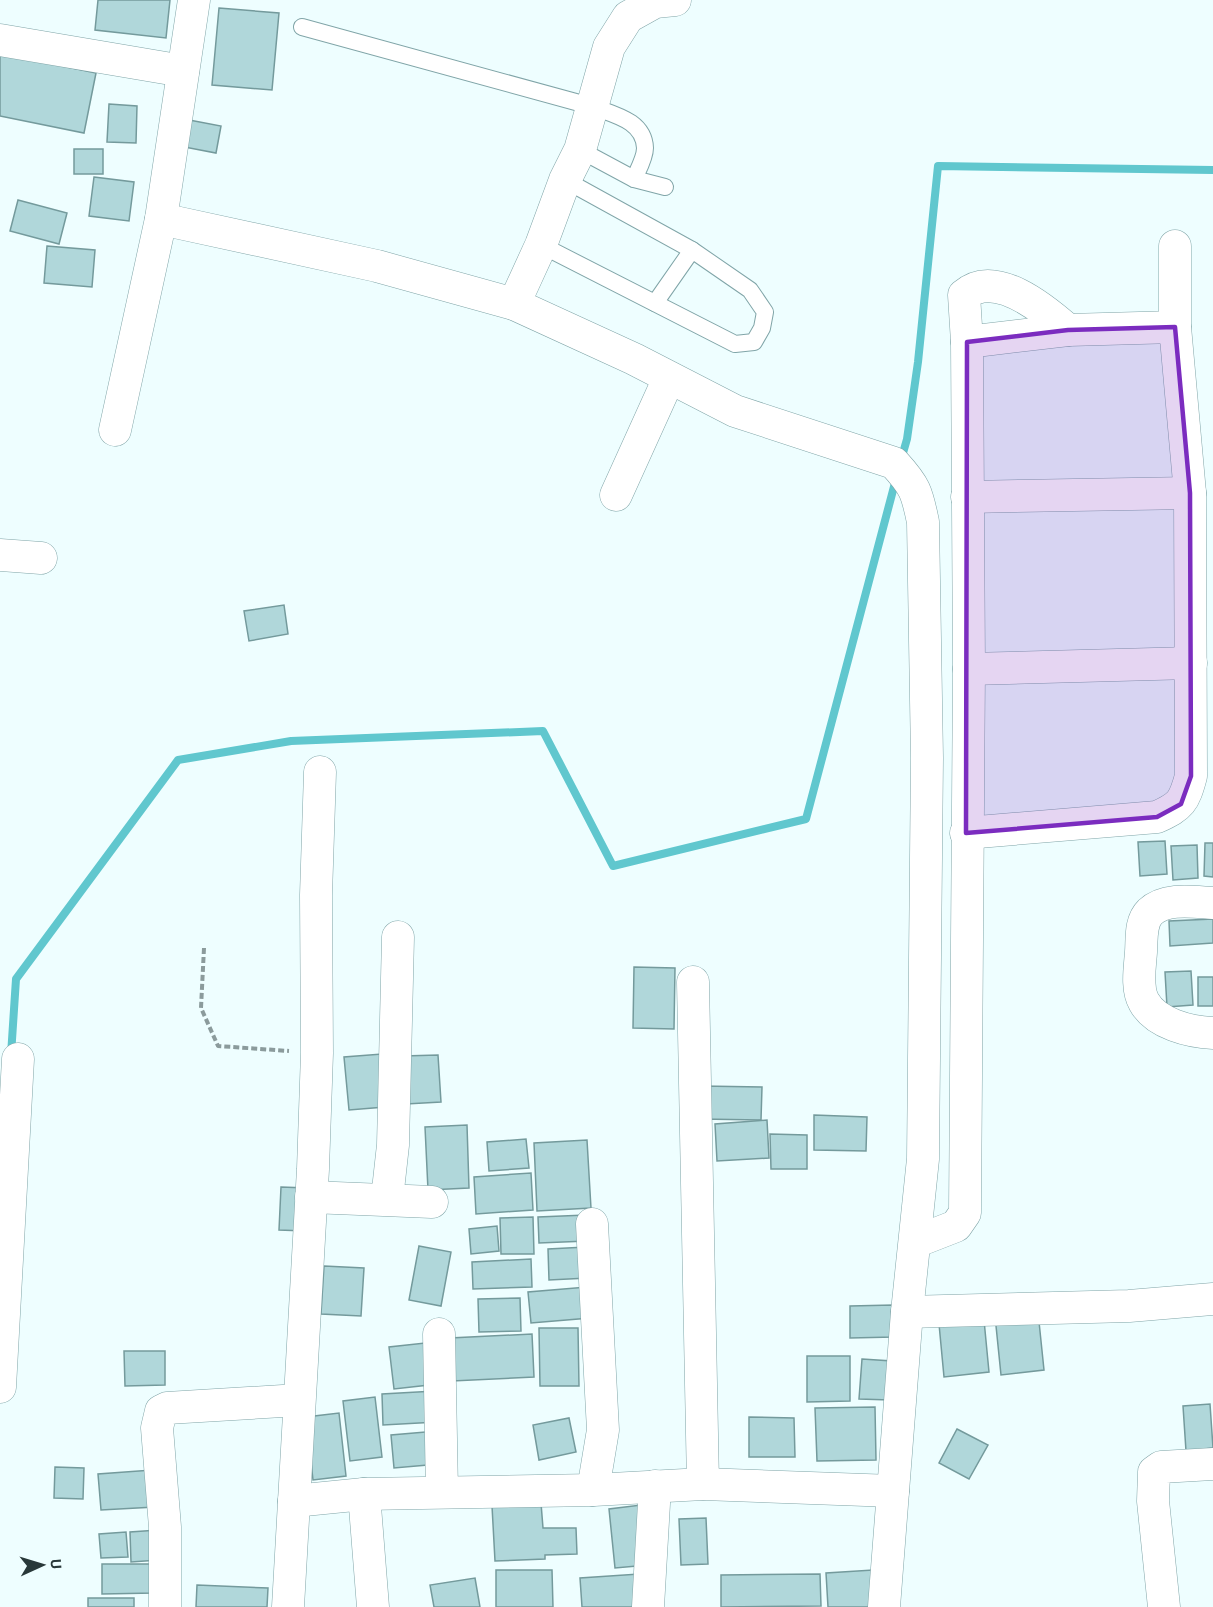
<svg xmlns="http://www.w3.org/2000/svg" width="1213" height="1607" viewBox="0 0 1213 1607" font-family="'Alegreya Sans',sans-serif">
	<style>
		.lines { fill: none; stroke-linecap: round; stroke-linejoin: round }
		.stream { stroke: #60c7ce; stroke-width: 8 }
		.building { fill: #b0d7da; stroke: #749a9c; stroke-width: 1.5 }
		.lane-casing { stroke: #80a5a8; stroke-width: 18 }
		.street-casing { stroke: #80a5a8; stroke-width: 33 }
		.path { stroke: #8b9b9c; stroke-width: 4; stroke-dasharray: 6 3; stroke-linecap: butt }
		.lane { stroke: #fff; stroke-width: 16 }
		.street { stroke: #fff; stroke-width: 32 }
		.marked { fill: #7b2cbf; fill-opacity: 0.2; stroke: #7b2cbf; stroke-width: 4.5; stroke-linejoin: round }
	</style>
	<rect width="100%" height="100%" fill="#eefeff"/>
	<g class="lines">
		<!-- stream -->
		<g class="stream">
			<path d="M901 460 907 439 918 362 938 166 1213 170"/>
			<path d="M11 1055 16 979 178 760 291 741 543 731 613 866 806 819 896 479"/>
		</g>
	</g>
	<!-- building -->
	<g class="building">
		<path d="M98 0H170L166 38 95 30Z"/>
		<path d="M219 8 279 13 272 90 212 85Z"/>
		<path d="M0 53 96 73 84 133 0 116Z"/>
		<path d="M109 104 137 106 136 143 107 142Z"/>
		<path d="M184 119 221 126 216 153 179 146Z"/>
		<rect x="74" y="149" width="29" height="25"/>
		<path d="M94 177 134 182 129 221 89 216Z"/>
		<path d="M18 200 67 213 59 244 10 231Z"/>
		<path d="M47 246 95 250 92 287 44 283Z"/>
		<path d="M284 605 288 634 249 641 244 611Z"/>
		<path d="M1165 841 1167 874 1140 876 1138 842Z"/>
		<path d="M1205 843H1213V877L1204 876Z"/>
		<path d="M1197 845 1198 878 1173 880 1171 846Z"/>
		<path d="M1213 919V943L1170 946 1169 921Z"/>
		<path d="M634 967 675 968 674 1029 633 1028Z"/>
		<path d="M1191 971 1193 1005 1167 1007 1165 972Z"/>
		<rect x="1198" y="977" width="15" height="29"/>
		<path d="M382 1054 385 1107 349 1110 344 1057Z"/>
		<path d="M438 1055 441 1102 406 1104 403 1056Z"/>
		<path d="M701 1086 762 1087 761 1120 700 1119Z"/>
		<path d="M814 1115 867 1117 866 1151 814 1150Z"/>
		<path d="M767 1120 769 1158 717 1161 715 1124Z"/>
		<path d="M467 1125 469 1188 428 1190 425 1127Z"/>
		<path d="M770 1134 807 1135V1169H771Z"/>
		<path d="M526 1139 529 1168 489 1171 487 1142Z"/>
		<path d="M587 1140 591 1208 537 1211 534 1143Z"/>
		<path d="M531 1173 533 1210 476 1214 474 1177Z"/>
		<path d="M281 1187 307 1188 305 1231 279 1230Z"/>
		<path d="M586 1215 587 1241 539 1243 538 1217Z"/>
		<path d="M533 1217 534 1254H501L500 1218Z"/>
		<path d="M497 1226 499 1251 471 1254 469 1229Z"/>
		<path d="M419 1246 451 1252 441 1306 409 1300Z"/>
		<path d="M586 1247 588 1278 549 1280 548 1249Z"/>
		<path d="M531 1259 532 1287 473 1289 472 1262Z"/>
		<path d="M324 1266 364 1268 361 1316 321 1314Z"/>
		<path d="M587 1287 590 1318 531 1323 528 1292Z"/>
		<path d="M520 1298 521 1331 479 1332 478 1299Z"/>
		<path d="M893 1305 894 1337 850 1338V1306Z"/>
		<path d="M1038 1312 1044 1370 1001 1375 995 1316Z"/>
		<path d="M984 1320 989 1372 944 1377 939 1324Z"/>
		<path d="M539 1328H578L579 1386H540Z"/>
		<path d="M532 1334 534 1377 452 1381 450 1338Z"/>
		<path d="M425 1343 429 1385 394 1389 389 1347Z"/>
		<path d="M124 1351H165V1385L125 1386Z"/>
		<path d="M807 1356H850V1401L807 1402Z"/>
		<path d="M862 1359 892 1361 890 1400 859 1399Z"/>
		<path d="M435 1391 437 1422 383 1425 382 1394Z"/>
		<path d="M375 1397 382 1457 350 1461 343 1401Z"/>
		<path d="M1210 1404 1213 1448 1186 1451 1183 1406Z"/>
		<path d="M875 1407 876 1460 817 1461 815 1408Z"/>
		<path d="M339 1413 346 1476 313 1480 306 1417Z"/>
		<path d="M749 1417 794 1418 795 1457H749Z"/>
		<path d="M569 1418 576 1452 539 1460 533 1425Z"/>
		<path d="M957 1429 988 1445 969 1479 939 1463Z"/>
		<path d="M437 1431 439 1464 394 1468 391 1435Z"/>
		<path d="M55 1467 84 1468 83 1499 54 1498Z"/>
		<path d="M152 1470 155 1507 101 1510 98 1474Z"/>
		<path d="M541 1503 543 1528H576L577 1554 545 1555V1559L495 1561 492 1506Z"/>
		<path d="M641 1505 648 1565 615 1568 609 1509Z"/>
		<path d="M706 1518 708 1564 681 1565 679 1519Z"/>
		<path d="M158 1530 159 1560 131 1562 130 1532Z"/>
		<path d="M126 1532 128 1557 101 1558 99 1534Z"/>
		<path d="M102 1564H153L154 1593 102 1594Z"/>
		<path d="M496 1570H552L553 1607H496Z"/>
		<path d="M873 1570 875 1607H828L826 1573Z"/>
		<path d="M639 1574 641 1607H582L580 1578Z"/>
		<path d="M820 1574 821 1606 721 1607V1575Z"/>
		<path d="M475 1578 480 1607H434L430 1585Z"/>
		<path d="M197 1585 268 1588 267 1607H196Z"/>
		<rect x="88" y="1598" width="46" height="9"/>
	</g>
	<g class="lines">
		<defs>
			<g id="lane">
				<path d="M302 27 594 107C615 115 644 121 645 148 645 158 638 170 634 179"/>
				<path d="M580 150 634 179 665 187"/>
				<path d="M541 245 735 344 754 342 762 328 765 312 750 290 692 250 565 180"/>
				<path d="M655 303 692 250"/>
			</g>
			<g id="street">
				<path d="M0 40 183 71"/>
				<path d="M161 219 377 266 514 304 634 359 735 411 894 463C915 486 917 492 923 522L927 758 923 1159 907 1312 884 1607"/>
				<path d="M514 304 541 245 565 180 580 150 609 47 628 17 655 2 675 0"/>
				<path d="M967 342 1068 330 1175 327"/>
				<path d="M115 430 161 219 194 0"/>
				<path d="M616 495 669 378"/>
				<path d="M967 497 1190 493"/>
				<path d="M0 555 41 558"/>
				<path d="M969 669 1191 663"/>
				<path d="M966 833 1157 817C1181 806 1184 802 1191 776L1190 493 1175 327V246"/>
				<path d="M1213 903C1194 902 1166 897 1150 912 1140 922 1142 938 1141 952 1140 967 1136 988 1144 1002 1156 1024 1190 1032 1213 1033"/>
				<path d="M693 982 703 1484"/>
				<path d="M311 1197 432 1202"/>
				<path d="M387 1199 393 1145 398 937"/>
				<path d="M592 1224 603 1430 593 1490"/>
				<path d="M915 1242 956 1226 965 1213 969 669 967 342 964 295C995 268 1044 309 1068 330"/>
				<path d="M907 1312 1129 1306 1213 1299"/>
				<path d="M439 1334 442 1492"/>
				<path d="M0 1387 18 1059"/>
				<path d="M364 1494 373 1607"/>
				<path d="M294 1501 364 1494 593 1490 703 1484 893 1491"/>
				<path d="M165 1607V1527L157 1428 161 1411 167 1408 299 1400"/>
				<path d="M288 1607 313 1169 317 1053 316 895 320 772"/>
				<path d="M648 1607 655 1486"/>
				<path d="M1164 1607 1153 1501 1154 1472 1161 1467 1213 1464"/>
			</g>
		</defs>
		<!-- lane casing -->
		<use href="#lane" class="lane-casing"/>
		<!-- street casing -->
		<use href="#street" class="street-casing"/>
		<!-- path -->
		<path class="path" d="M204 948 201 1008 218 1046 289 1051"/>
		<!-- lane -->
		<use href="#lane" class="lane"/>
		<!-- street -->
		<use href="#street" class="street"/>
	</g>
	<!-- marked area -->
	<path class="marked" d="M1175 327 1190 493 1191 776 1181 804 1157 817 966 833 967 342 1068 330Z"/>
	<!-- north arrow -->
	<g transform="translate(42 1565) rotate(86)" stroke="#eefeff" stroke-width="4.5" paint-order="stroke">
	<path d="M0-4.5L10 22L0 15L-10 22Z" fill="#283839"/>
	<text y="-9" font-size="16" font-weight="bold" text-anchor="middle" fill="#283839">U</text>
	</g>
</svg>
